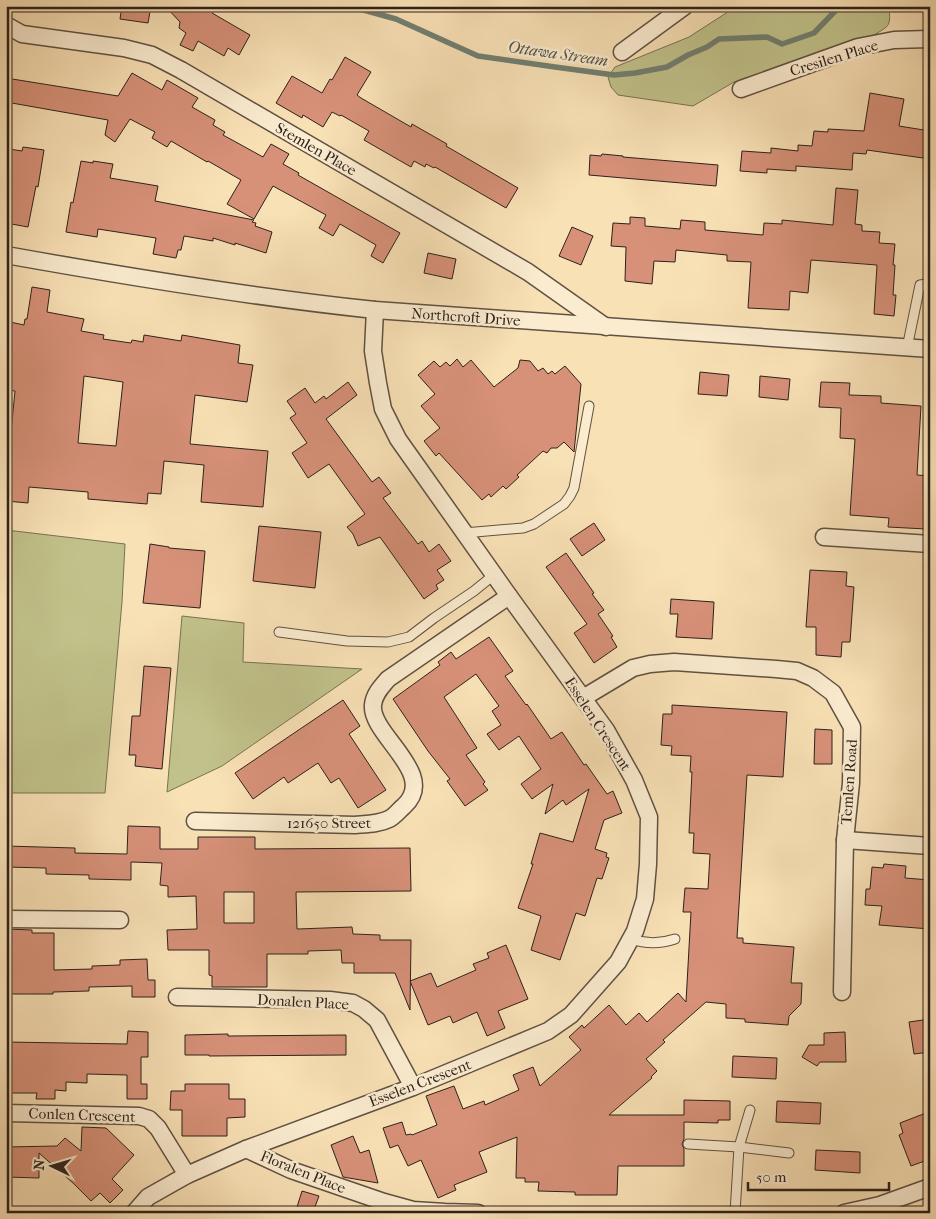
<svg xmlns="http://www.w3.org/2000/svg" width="936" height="1219" viewBox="0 0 936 1219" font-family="'IM FELL French Canon',serif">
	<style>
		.green { fill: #c1c28b; stroke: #777254 }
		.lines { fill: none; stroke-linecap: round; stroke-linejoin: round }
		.stream { stroke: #717f71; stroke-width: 5.5 }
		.building { fill: #d79179; stroke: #2d211c; fill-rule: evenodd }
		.lane-casing { stroke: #605142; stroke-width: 11 }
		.street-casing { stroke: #605142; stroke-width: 19 }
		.lane { stroke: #fbecd0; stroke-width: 9 }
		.street { stroke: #fbecd0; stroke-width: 16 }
		.labels { text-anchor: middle; stroke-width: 5; stroke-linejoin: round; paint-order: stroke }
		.street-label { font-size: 15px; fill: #2d211c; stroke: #fbecd0 }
		.water-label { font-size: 16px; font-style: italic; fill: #4f5047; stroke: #fbecd0 }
	</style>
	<rect width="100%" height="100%" fill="#f9e1b6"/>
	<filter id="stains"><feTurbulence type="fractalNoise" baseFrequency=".004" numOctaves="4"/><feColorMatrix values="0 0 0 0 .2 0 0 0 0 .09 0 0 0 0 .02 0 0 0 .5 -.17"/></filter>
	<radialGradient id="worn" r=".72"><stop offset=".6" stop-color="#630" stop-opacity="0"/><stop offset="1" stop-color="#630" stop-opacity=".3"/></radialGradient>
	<!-- green -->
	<g class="green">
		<path d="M737 6H889C891 29 889 25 871 37L734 82 693 106 618 95 611 87 608 77 615 67 689 37Z"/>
		<path d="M6 530 125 544 122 602 105 793H6Z"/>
		<path d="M182 616 244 623 243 662 362 669 222 766 167 792Z"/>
	</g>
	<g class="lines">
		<!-- stream -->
		<path class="stream" d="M349 6 396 19 478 56 555 67 614 75 635 73 667 67 688 55 707 47 719 39 767 37 782 44 814 33 840 6"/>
	</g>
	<!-- building -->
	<g class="building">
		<path d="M122 6H151L148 23 120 19Z"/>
		<path d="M165 6H216L212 13 250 35 239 55 228 48 224 56 198 41 193 51 180 45 186 33 179 28 180 22Z"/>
		<path d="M345 57 371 72 357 95 361 98 411 127 412 124 447 144 446 146 518 188 506 208 435 167 434 168 426 164 425 167 414 161 411 167 364 140 369 131 341 115 340 116 332 112 323 127 303 115 302 118 276 103 292 76 322 93 330 79 332 80Z"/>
		<path d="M132 73 162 90 167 80 198 98 192 107 215 120 213 125 225 132 223 135 263 157 271 144 289 154 283 164 299 173 298 175 400 233 383 263 371 256 376 245 340 224 333 236 319 228 326 215 273 186 254 219 227 204 241 180 208 161 207 162 171 141 167 147 152 138 155 132 130 119 115 142 105 135 108 120 6 102V78L118 96Z"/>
		<path d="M870 93 904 99 899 126 930 131V159L867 150 866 154 853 153 852 170 796 166V171L767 169V173L740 171 742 151 771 153V148L798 151V145L812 146 814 131 828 132V129L864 131Z"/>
		<path d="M23 147 44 150 38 187 36 186 28 227 6 223V166L9 149 22 151Z"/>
		<path d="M602 154 623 156V157L718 165 716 186 589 175 590 155 601 156Z"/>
		<path d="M81 161 93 163V161L113 164 110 178 158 186 155 201 254 220 252 222 256 223 255 226 272 232 266 253 235 243V245L213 238V241L184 236 181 250H178L176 258 153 254 156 238 98 229 97 237 66 232 71 202 73 203Z"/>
		<path d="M836 188 858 190 855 224 862 225V231L880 232 879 243 895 244 893 265H895L893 295H896L894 316 874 314 877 265 811 260 808 293 790 291 789 310 748 308 751 262 727 261V255L676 250 675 262 654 261 652 284 625 281 626 247 611 246 613 223 630 224V217L645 218V226L680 229 681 220 705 222V230L763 235 764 223 782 224V220L833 225Z"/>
		<path d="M572 227 593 236 581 265 559 256Z"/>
		<path d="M428 253 456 259 452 279 424 273Z"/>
		<path d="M32 287 50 290 47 312 84 319 81 331 104 335 103 339 131 343 132 340 143 342 144 335 181 341 182 335 240 345 238 363 253 365 247 402 195 395 190 444 268 451 263 507 201 502 204 465 164 461 161 494 148 493 147 504 88 499V492L29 487 28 503 6 501V482L15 391 6 390V325H9L10 322 24 325 25 319H27ZM84 376 123 382 116 446 78 443Z"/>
		<path d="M457 359 463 367 471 360 494 387 518 368 520 360 530 361 538 371 543 368 548 374 552 371 555 374 565 366 581 384 574 452 564 442 557 448H551L547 453 543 451 517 475 519 477 506 489 503 486 491 497 489 494 482 500 439 453 436 456 424 441 440 428 421 406 435 394 418 375 434 361 440 367 446 362 450 366Z"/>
		<path d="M700 372 729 375 727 396 698 394Z"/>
		<path d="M760 376 790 379 788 400 759 397Z"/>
		<path d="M348 382 357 395 326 419 372 482 379 477 391 493 383 498 418 544 422 541 429 552 439 544 451 561 437 570 444 580 436 585 438 589 424 599 380 537 358 546 353 534 347 527 365 514 329 464 308 478 292 453 307 443 290 418 296 414 287 401 305 388 315 403 324 396 326 399Z"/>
		<path d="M821 382 850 383 849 395 881 396V403L921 406 917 475 930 476 926 529 888 527 889 518 850 515 855 439 840 438 841 408 819 407Z"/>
		<path d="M594 523 605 540 582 556 570 539Z"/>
		<path d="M259 526 321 532 315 588 253 581Z"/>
		<path d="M150 544 169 547V548L205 551 200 608 143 603Z"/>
		<path d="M566 553 594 593 592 594 604 610 598 614 613 636 611 637 617 647 594 663 574 633 587 624 546 567Z"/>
		<path d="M810 570 847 572 846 586 854 587 850 642H842L841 657 816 655V627H806Z"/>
		<path d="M671 599 714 602 712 639 676 637 678 614H670Z"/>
		<path d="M489 637 513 671 505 676 526 705 527 704 551 739 562 732 584 765 586 764 607 794 613 791 622 813 604 820 595 849 607 853 606 857 609 858 602 879 597 878 585 916 576 913 560 960 531 950 541 916 518 908 533 864H531L540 833 573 842 589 789 566 805 563 800 545 814 553 784 532 799 521 784 541 769 519 736 499 750 487 734 501 725 492 711 499 706 476 674 444 697 477 748 466 755 485 782 483 784 488 790 465 806 447 781 450 779 428 751 393 699 440 665 438 662 451 652 456 659Z"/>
		<path d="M144 666 171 668 162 769 135 766 136 755H129L132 716H140Z"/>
		<path d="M343 700 360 726 349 734 386 790 358 808 339 778 331 783 318 763 288 783 284 777 253 799 235 773Z"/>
		<path d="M672 705 787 712 783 777 747 775 737 938H743V943L794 947 791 983H802L801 1004 789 1016 788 1025 745 1022V1019L726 1018V1004L706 1002 663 1040 665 1042 646 1059 657 1071 651 1077 652 1078 609 1115H684V1100L730 1101V1120H718V1123L684 1122V1139L682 1144 684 1149V1166H618L617 1195H575V1192L538 1191 539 1182H525V1178H516L517 1137 479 1152 487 1172 454 1185 456 1190 438 1198 421 1160 408 1166 398 1145 390 1148 383 1128 402 1122 406 1135 411 1134 412 1135 437 1125 426 1096 454 1086 463 1109 484 1101 485 1105 519 1090 513 1075 533 1067 540 1086 581 1050 569 1037 582 1025 584 1028 609 1005 626 1025 639 1013 647 1022 678 993 686 1002 691 912H683L685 888 708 889 710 854 693 853 694 833H689L692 772H690L691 756 671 755 672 746 661 745 663 714H672Z"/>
		<path d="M815 729 832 730V764H814Z"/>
		<path d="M128 826 160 827V849H198V837H255V849L410 848 411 891 296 892 297 929 352 927 353 934 380 935V940H411L410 1010 395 973H354V963H342L341 950 308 951V954H267V987H212V976L209 975V950H168L167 930 197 929 196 896 168 897V886L160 885 162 863 131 862V880L89 879V875L46 874V868L6 867V846L75 848V853L127 854ZM224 892H254V923H224Z"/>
		<path d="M884 864 906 866 905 878 930 880V929L879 925 882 906 865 905 866 889H870L872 867 883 868Z"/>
		<path d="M6 929 32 930V933H54V970L92 969V966L120 965V960L147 959 148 980H155V997H132V986L89 987V991L53 992V994H6Z"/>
		<path d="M506 945 528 999 498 1011 505 1028 487 1036 477 1012 453 1023 450 1016 428 1025 410 981 431 973 437 987 476 970 473 964 489 958 487 953Z"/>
		<path d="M930 1019V1052L914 1054 909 1022Z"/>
		<path d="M128 1031 148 1032V1057H141V1084H147V1099H127V1075L87 1074V1083L66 1082V1091L55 1090V1099H36L37 1093H7L8 1071H6V1042L127 1044Z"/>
		<path d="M845 1032 846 1062H820L817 1066 802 1057 809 1045H824V1033Z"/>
		<path d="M228 1034V1036L346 1035V1055L209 1056V1055H185V1035Z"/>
		<path d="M733 1056 777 1058 776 1079 732 1077Z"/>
		<path d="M185 1084H229V1099H245V1117L227 1118V1136H182V1110H170L171 1091H185Z"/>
		<path d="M777 1101 821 1103 820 1124 776 1122Z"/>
		<path d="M926 1113 930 1122V1159L911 1166 899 1135 903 1133 900 1123Z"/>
		<path d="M82 1127 106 1128 134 1155 112 1179 123 1190 110 1203 100 1193 91 1201 73 1183 39 1153V1178L6 1177V1147L57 1146 65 1138 81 1151Z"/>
		<path d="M353 1136 360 1153 369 1150 378 1183 343 1177 331 1145Z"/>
		<path d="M816 1150 860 1152V1173L815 1170Z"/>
		<path d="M302 1191 319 1196 313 1212 297 1207Z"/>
	</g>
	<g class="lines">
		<defs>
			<g id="lane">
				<path d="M907 348 920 285 926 284H930"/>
				<path d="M464 533 523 528 534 524 564 504 570 496 574 488 589 406"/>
				<path d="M279 632 347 641 388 642 409 637 434 618 474 591 495 574"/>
				<path d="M631 939C646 944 660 944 675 939"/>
				<path d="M688 1144 739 1147 789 1153"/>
				<path d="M735 1213 739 1147 750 1110"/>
			</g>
			<g id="street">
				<path d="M6 25 22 34 124 48 152 55 181 70 528 272 606 327"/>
				<path d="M622 52 685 6"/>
				<path d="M741 89 858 47 894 40 928 39 930 40"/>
				<path d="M6 255C129 277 251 297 375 310L930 349"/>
				<path d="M824 537 930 544"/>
				<path d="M583 698 633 668 650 664 674 662 776 669 797 671 813 678 833 693 852 727 851 783 845 840 842 992"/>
				<path d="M195 821 355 825C367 824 379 824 389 819 395 816 399 810 404 806 439 774 370 735 373 705 374 694 382 686 388 679L509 596"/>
				<path d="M845 840 930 846"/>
				<path d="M6 919 120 920"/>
				<path d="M177 997 330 1000 353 1003 364 1009 377 1020 413 1087"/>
				<path d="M6 1113 139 1116 149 1119 158 1128 187 1175"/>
				<path d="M246 1149 291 1170 384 1202 413 1210 445 1212 478 1213"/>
				<path d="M134 1213 148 1197 187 1175 246 1149 413 1087 548 1031 571 1015 618 962 635 931 645 899 648 864 649 817 634 780 606 730 509 596 398 439 383 409 378 383 373 351 375 310"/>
				<path d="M844 1213 880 1205 930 1187"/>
			</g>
		</defs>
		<!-- lane casing -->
		<use href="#lane" class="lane-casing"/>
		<!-- street casing -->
		<use href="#street" class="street-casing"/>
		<!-- lane -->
		<use href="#lane" class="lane"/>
		<!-- street -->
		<use href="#street" class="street"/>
	</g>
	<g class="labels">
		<!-- street labels -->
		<g class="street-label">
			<text transform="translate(834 58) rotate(-17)" y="5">Cresilen Place</text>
			<text transform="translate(316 149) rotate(30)" y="5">Stemlen Place</text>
			<text transform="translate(466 317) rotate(4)" y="5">Northcroft Drive</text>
			<text transform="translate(598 724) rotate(57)" y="5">Esselen Crescent</text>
			<text transform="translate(849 782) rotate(-86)" y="5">Temlen Road</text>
			<text x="329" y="828">121650 Street</text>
			<text transform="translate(303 1002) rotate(3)" y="5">Donalen Place</text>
			<text transform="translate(420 1083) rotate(-21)" y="5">Esselen Crescent</text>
			<text transform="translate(82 1115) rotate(2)" y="5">Conlen Crescent</text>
			<text transform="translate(303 1172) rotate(22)" y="5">Floralen Place</text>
		</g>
		<!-- water labels -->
		<g class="water-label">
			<text transform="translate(558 53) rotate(8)" y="6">Ottawa Stream</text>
		</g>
	</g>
	<!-- margin -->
	<rect width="936" height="1219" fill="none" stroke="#f9e1b6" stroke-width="25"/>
	<rect x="8" y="8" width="921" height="1204" fill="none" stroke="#2d211c" stroke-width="2.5"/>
	<rect x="12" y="12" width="911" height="1194" fill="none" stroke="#2d211c"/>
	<!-- north arrow -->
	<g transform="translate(52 1166) rotate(275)" stroke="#fbecd0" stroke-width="4" paint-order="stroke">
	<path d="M0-4L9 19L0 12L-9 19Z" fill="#2d211c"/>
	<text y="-8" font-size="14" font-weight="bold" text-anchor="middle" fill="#2d211c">N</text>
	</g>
	<!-- scale -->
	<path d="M748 1182v8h141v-8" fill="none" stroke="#2d211c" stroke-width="2.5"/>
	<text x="756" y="1182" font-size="15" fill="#2d211c" stroke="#fbecd0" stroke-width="4" paint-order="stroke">50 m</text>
	<rect width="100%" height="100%" filter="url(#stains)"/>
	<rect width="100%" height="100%" fill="url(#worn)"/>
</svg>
